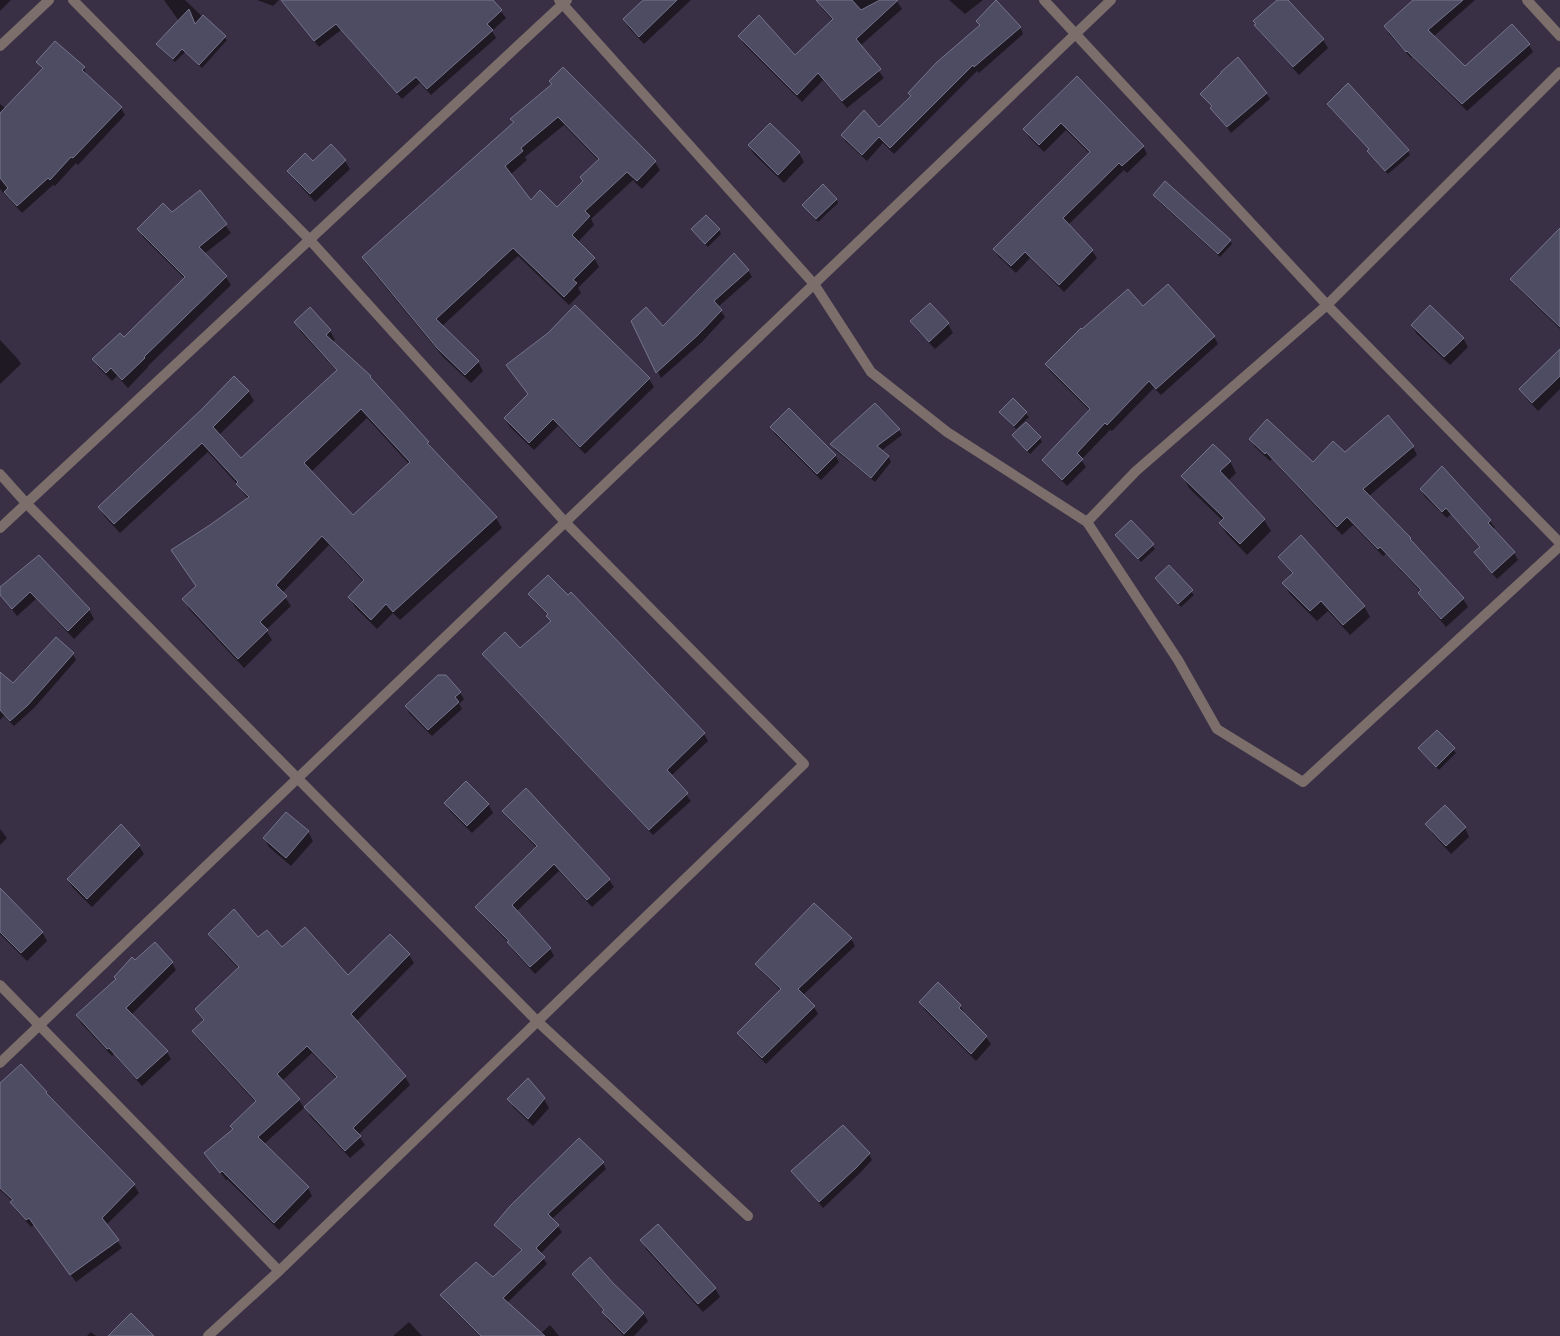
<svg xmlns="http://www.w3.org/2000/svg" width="1560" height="1336" viewBox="0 0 1560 1336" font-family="'Roboto Condensed',sans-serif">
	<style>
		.shadow { fill: #0007; fill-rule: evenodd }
		.building { fill: #4e4c63; stroke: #76748d; fill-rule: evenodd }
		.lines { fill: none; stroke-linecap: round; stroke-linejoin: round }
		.street { stroke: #7b6e6b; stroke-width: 10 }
	</style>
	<rect width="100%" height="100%" fill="#3a3045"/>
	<!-- shadow -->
	<g class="shadow">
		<path d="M0 0H11L0 11Z"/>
		<path d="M164 0H185L227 40 202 68 185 52 175 62 157 44 179 21Z"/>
		<path d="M257 0H279L273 6Z"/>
		<path d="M281 0H492L506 18 492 31 496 38 431 95 420 83 402 99 341 30 319 47Z"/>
		<path d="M641 0H691L644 44 629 28 624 20 642 2Z"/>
		<path d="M817 0H896L902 9 860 46 884 78 847 108 823 80 802 102 744 44 739 36 795 57 833 21 821 7Z"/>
		<path d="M949 0H983L965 14Z"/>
		<path d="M1279 0H1286L1323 40 1328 48 1299 75 1259 31 1254 22Z"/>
		<path d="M1415 0H1475L1433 37 1465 68 1529 45 1533 52 1467 111 1412 57 1411 58 1389 34 1385 26Z"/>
		<path d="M978 21 1020 27 1023 34 979 73 977 71 894 154 883 143 867 161 846 142 842 135 879 129 911 97 909 93 980 26Z"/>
		<path d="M38 62 84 68 87 76 121 108 125 115 78 165 76 163 55 186 53 185 22 213 0 189V104L6 109 43 70Z"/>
		<path d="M563 69 655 162 660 170 642 189 633 180 591 219 594 225 578 242 594 258 599 267 578 288 581 293 569 305 518 256 441 327 478 362 483 371 471 383 443 357 368 266 363 258 514 123 512 119 552 85ZM564 125 599 161 584 182 557 209 530 201 510 175 527 160 525 157Z"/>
		<path d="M1077 78 1143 146 1147 154 1127 173 1124 170 1068 225 1092 251 1097 258 1064 292 1030 258 1016 273 999 257 994 250 1090 154 1066 130 1044 152 1029 137 1025 129Z"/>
		<path d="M1266 93 1270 99 1231 133 1202 94Z"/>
		<path d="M1330 108 1408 151 1410 155 1388 174 1370 155 1368 151 1370 150Z"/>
		<path d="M770 125 799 153 804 162 784 183 754 154 749 146Z"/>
		<path d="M331 146 345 161 350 169 315 202 294 179 289 171 313 163Z"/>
		<path d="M200 192 231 233 204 254 226 277 231 285 148 366V367L128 388 117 376 112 381 99 368 94 359 124 338 185 279 143 237 139 229 172 214Z"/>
		<path d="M1154 195 1230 240 1232 244 1220 257 1156 199Z"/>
		<path d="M836 199 838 203 818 222 806 209Z"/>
		<path d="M719 230 721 234 708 247 695 233Z"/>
		<path d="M1560 230V329L1516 286 1512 279Z"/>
		<path d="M748 270 752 277 718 307 725 317 702 342 661 378 632 322 663 327Z"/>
		<path d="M930 305 948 324 953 333 935 349 917 330 912 321Z"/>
		<path d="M575 307 649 379 654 387 585 454 558 426 534 450 510 427 505 419 529 395 507 365 549 334Z"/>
		<path d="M1143 308 1214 337 1218 344 1161 395 1154 388 1112 431 1110 430 1081 460 1086 467 1067 486 1048 467 1044 460 1090 411 1050 371 1046 364 1082 331Z"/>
		<path d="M295 322 330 331 335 340 333 343 370 376 375 385 428 442 431 449 496 518 502 528 400 620 393 613 377 629 355 607 349 597 364 582 329 545 282 593 291 606 266 630 272 640 244 668 189 609 184 599 197 587 210 526 248 499 238 485 208 452 120 533 105 517 99 507 248 391 254 401 219 435 241 460 337 371 301 332ZM367 418 409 464 353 517 311 472Z"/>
		<path d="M1412 326 1463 338 1468 347 1450 365 1417 334Z"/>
		<path d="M0 340 17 358 21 364 0 384Z"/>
		<path d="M1560 362V389L1538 411 1526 398 1521 389Z"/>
		<path d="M1013 400 1029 417 1016 429 1001 412Z"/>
		<path d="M771 427 835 455 839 462 821 480 775 434Z"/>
		<path d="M899 430 902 435 881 451 888 456 891 462 875 482 835 450 832 444Z"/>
		<path d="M1013 436 1040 438 1042 442 1030 454Z"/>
		<path d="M1250 439 1313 464 1345 454 1413 447 1417 455 1369 496 1410 538 1413 544 1463 599 1468 607 1446 627 1425 602 1420 593 1421 592 1386 554 1383 556 1353 525 1342 535 1272 459 1270 461 1255 447Z"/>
		<path d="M1230 461 1236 473 1228 481 1264 520 1271 531 1247 555 1227 534 1220 523 1223 521 1189 488 1183 476Z"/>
		<path d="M1421 490 1490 521 1495 528 1492 530 1514 553 1518 560 1497 579 1480 560 1475 552 1480 548 1451 514 1447 518 1425 497Z"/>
		<path d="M1131 522 1155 549 1141 562 1119 539Z"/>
		<path d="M39 557 89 610 94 619 74 639 36 599 17 616 0 594V588Z"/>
		<path d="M1280 557 1364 606 1370 617 1350 635 1328 611 1317 621 1290 594 1284 584 1293 575Z"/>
		<path d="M1169 567 1194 595 1181 607 1156 579Z"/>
		<path d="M530 594 568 597 571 594 704 734 708 741 671 776 691 801 653 835 487 660 484 654 520 649 551 622 548 615 534 601Z"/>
		<path d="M73 654 76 660 34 708 14 726 4 716 0 720V674L13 685Z"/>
		<path d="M460 693 464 699 459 704 462 709 432 736 410 714 406 707Z"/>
		<path d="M1437 731 1456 753 1439 770 1422 752Z"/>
		<path d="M526 790 609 880 614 887 592 907 559 871 516 912 550 949 554 956 535 974 513 950 509 943 481 914 477 907 537 848 508 818 504 811Z"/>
		<path d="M445 803 488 804 493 813 472 833 450 811Z"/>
		<path d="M1427 824 1465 828 1469 837 1451 854 1432 833Z"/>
		<path d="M0 829 7 838 0 845Z"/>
		<path d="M308 832 313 841 291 866 269 847 264 838Z"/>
		<path d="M139 846 144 854 92 907 73 888 68 880Z"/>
		<path d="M0 890 42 932 47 941 27 961 0 934Z"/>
		<path d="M209 934 258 938 348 976 390 936 409 955 414 963 356 1022 405 1077 410 1085 358 1135 365 1145 350 1158 310 1116 306 1107 337 1079 312 1053 282 1081 299 1100 304 1108 264 1144 308 1188 312 1196 279 1230 227 1179 226 1180 206 1154 234 1130 256 1103 198 1039 193 1031 204 1022 196 1010 239 969 214 942Z"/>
		<path d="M851 939 855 946 803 995 814 1007 818 1014 766 1064 743 1040 738 1033 781 991 761 971 757 964Z"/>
		<path d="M135 962 172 963 176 970 131 1015 167 1052 171 1059 142 1086 114 1054 112 1056 81 1023 77 1016Z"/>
		<path d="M920 1002 960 1006 965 1014 986 1037 991 1044 976 1061 925 1010Z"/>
		<path d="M0 1084 46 1092 49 1097 134 1185 139 1193 106 1225 122 1248 76 1282 34 1225 31 1227 16 1210 12 1203 13 1202 0 1190Z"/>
		<path d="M544 1099 549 1108 533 1126 514 1108 509 1100Z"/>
		<path d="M869 1154 872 1160 859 1174 823 1208 793 1171Z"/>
		<path d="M603 1163 606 1169 552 1219 562 1232 540 1254 547 1264 507 1303 539 1335 550 1325 559 1336H480L445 1301 442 1295 493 1279 522 1251 499 1231 495 1225Z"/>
		<path d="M642 1240 715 1288 720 1297 703 1312 646 1249Z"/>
		<path d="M573 1274 612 1284 643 1313 648 1321 634 1336H624L608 1320 603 1312 604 1311 578 1282Z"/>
		<path d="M409 1322 422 1336H393Z"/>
		<path d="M91 1332 96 1336H87Z"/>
	</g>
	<!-- building -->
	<g class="building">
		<path d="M281 0H493L502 10 487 24 493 30 427 89 416 77 397 93 336 24 314 41Z"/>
		<path d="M643 0H677L639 37 623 19Z"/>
		<path d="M816 0H852L861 10 880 0H898L856 39 881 69 842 101 818 73 797 95 738 36 759 15 795 55 833 19Z"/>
		<path d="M996 0 1021 27 974 67 973 65 890 148 879 137 862 155 841 135 864 110 879 127 911 96 908 93 937 62 980 25 976 21Z"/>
		<path d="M1277 0H1288L1324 39 1293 67 1254 25 1256 24 1253 21Z"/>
		<path d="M1413 0H1463L1428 30 1465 66 1512 24 1530 44 1462 104 1407 51 1406 52 1384 26Z"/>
		<path d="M189 9 195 24 203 15 226 36 199 65 182 49 173 59 156 44Z"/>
		<path d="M55 41 85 67 82 70 122 107 73 158 71 157 50 180 48 178 17 206 4 192 8 188 0 178V113L43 68 36 62Z"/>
		<path d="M1238 57 1267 93 1227 127 1210 108 1212 106 1200 94 1221 73V72Z"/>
		<path d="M563 67 656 161 637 181 627 172 585 211 590 216 572 235 595 258 573 280 577 283 564 297 513 248 436 319 479 361 465 375 437 348 362 257 514 122 510 119 552 84 549 81ZM558 117 599 159 580 177 583 181 557 207 540 190 531 200 505 166 523 151 521 148Z"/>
		<path d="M1077 76 1144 146 1122 166 1119 163 1063 218 1093 250 1059 285 1025 252 1011 266 993 249 1090 152 1061 123 1039 145 1023 129Z"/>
		<path d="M1348 83 1409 150 1385 171 1367 151 1369 149 1327 104Z"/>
		<path d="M770 123 800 152 778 175 748 145Z"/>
		<path d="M331 144 346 160 310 194 287 171 305 153 313 161Z"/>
		<path d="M1165 181 1231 240 1218 254 1153 195Z"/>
		<path d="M823 184 837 199 816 219 802 205Z"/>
		<path d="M200 190 227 224 199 247 227 276 144 357 145 358 122 380 111 368 106 373 92 359 120 333 124 337 185 277 137 229 163 203 172 212Z"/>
		<path d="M706 215 720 229 705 244 691 229Z"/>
		<path d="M1560 228V327L1510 279Z"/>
		<path d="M734 253 749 270 714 301 722 310 698 335 656 373 631 321 646 307 663 326Z"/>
		<path d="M1168 284 1215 336 1156 389 1149 381 1107 425 1105 423 1077 453 1083 459 1062 480 1042 460 1090 409 1045 364 1081 328 1082 329 1128 289 1143 306Z"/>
		<path d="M930 303 949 323 929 342 910 321Z"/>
		<path d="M575 305 650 378 580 447 553 419 529 443 504 418 528 394 506 365 548 333Z"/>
		<path d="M1430 305 1464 338 1444 357 1411 325Z"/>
		<path d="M310 307 331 330 326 335 371 376 370 377 429 442 427 443 497 517 393 612 386 604 371 620 348 597 364 580 322 536 276 585 287 596 260 622 268 630 238 659 182 599 196 586 171 550 210 525 249 497 236 484 238 482 202 443 114 524 98 507 202 409 234 376 249 391 213 427 241 458 337 370 294 322ZM361 409 410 462 353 515 304 463Z"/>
		<path d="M1560 349V376L1532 403 1519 389Z"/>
		<path d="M1013 398 1027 412 1014 426 999 412Z"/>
		<path d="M875 403 900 429 877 446 889 456 871 478 830 444Z"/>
		<path d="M789 408 836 455 817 474 770 427Z"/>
		<path d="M1388 415 1414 446 1363 489 1411 538 1410 539 1464 598 1441 619 1418 593 1421 590 1380 547 1378 549 1347 517 1337 527 1266 452 1265 454 1249 439 1267 419 1313 462 1333 441 1345 452Z"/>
		<path d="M1026 422 1041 437 1027 451 1012 435Z"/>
		<path d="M1213 444 1231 461 1220 471 1265 519 1240 544 1219 523 1224 518 1181 476Z"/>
		<path d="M1442 466 1491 520 1488 523 1515 552 1492 573 1474 552 1480 547 1446 508 1442 512 1420 489Z"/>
		<path d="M1131 520 1154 544 1138 559 1115 535Z"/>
		<path d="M1301 535 1365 606 1343 625 1321 601 1310 611 1282 583 1293 573 1278 557Z"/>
		<path d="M39 555 90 609 68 631 30 592 12 609 0 595V587Z"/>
		<path d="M1169 565 1193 590 1178 604 1155 578Z"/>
		<path d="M548 575 568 595 571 592 705 733 667 770 688 793 649 830 482 654 505 632 520 648 551 621 546 616 548 614 528 594Z"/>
		<path d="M56 637 74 653 28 705 10 721 0 710V672L13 683Z"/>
		<path d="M438 675H446L461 692 455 697 459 702 428 730 405 706Z"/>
		<path d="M1437 730 1455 748 1436 767 1418 748Z"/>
		<path d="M466 781 489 804 467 826 444 803Z"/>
		<path d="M526 788 610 879 587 900 554 864 512 905 551 948 530 967 507 942 509 941 475 907 537 846 502 811Z"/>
		<path d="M1445 805 1466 827 1446 846 1425 824Z"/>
		<path d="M286 812 309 831 286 858 263 838Z"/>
		<path d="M121 824 140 845 87 899 67 879Z"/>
		<path d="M0 888 43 932 21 953 0 932Z"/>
		<path d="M814 903 852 938 798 989 815 1006 762 1058 737 1033 781 989 755 964Z"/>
		<path d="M234 909 258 937 267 930 282 947 305 927 348 975 390 934 410 954 351 1014 406 1076 353 1128 361 1136 345 1151 304 1107 337 1077 307 1046 277 1074 300 1099 258 1137 309 1187 274 1223 222 1171 220 1173 204 1153 233 1129 230 1126 256 1101 192 1031 204 1020 195 1009 239 967 208 934Z"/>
		<path d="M155 942 173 962 126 1008 168 1051 137 1079 109 1048 107 1049 76 1015 116 979 114 977 132 957 135 960Z"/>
		<path d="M938 982 961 1005 959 1008 987 1036 971 1054 919 1002Z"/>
		<path d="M21 1064 47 1092 46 1093 135 1184 102 1218 119 1240 70 1275 29 1218 26 1220 10 1202 13 1200 0 1188V1083Z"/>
		<path d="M528 1078 545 1098 528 1119 507 1099Z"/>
		<path d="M843 1125 870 1153 856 1168 819 1202 791 1171Z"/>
		<path d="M579 1138 604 1162 548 1214 559 1225 536 1248 545 1257 503 1298 545 1336H481L440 1295 476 1262 493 1277 522 1250 494 1225 510 1206Z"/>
		<path d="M658 1224 716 1288 698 1304 640 1240Z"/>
		<path d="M590 1257 613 1283 644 1313 624 1334 602 1312 604 1310 572 1274Z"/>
		<path d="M131 1313 154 1336H108Z"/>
	</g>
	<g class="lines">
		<!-- street -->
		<g class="street">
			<path d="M73 0 309 239 565 522 804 764 279 1271 208 1336"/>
			<path d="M559 0 814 284 871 372 947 432 1087 522 1178 660 1217 729 1303 782 1560 546"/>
			<path d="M1044 0 1327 305 1560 543"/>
			<path d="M1527 0 1560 36"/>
			<path d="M0 46 49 0"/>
			<path d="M0 474 26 503 537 1021 748 1216"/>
			<path d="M1087 522 1136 471 1327 305 1560 72"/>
			<path d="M0 528 567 0"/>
			<path d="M0 985 279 1271"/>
			<path d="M0 1063 1111 0"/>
		</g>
	</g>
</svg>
